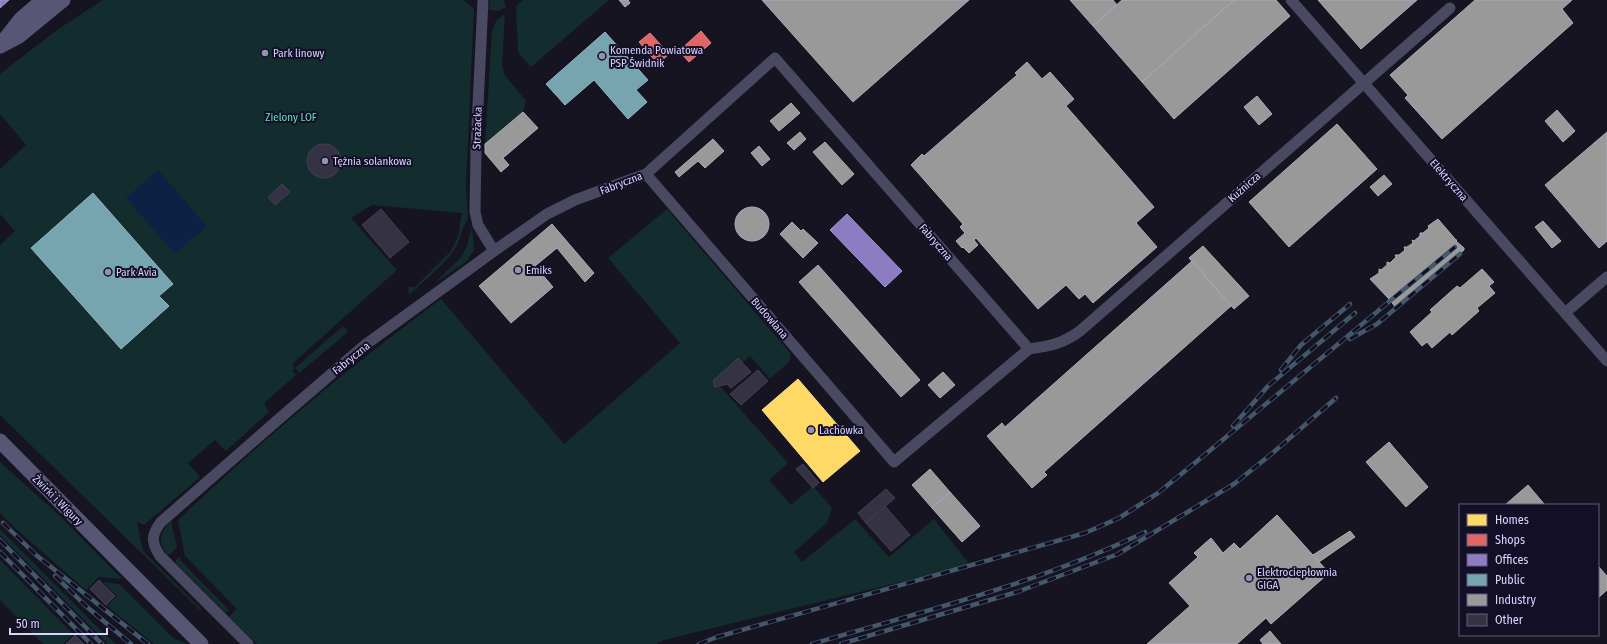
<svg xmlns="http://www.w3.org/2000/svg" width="1607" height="644" viewBox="0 0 1607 644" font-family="'Fira Sans Condensed',sans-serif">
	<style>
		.green { fill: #132c2d }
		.water { fill: #0d2144 }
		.homes { fill: #ffd966; stroke: #f4d894 }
		.shops { fill: #e06666; stroke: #de8794 }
		.offices { fill: #8e7cc3; stroke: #a496d5 }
		.public { fill: #76a5af; stroke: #94b3c7 }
		.industry { fill: #999; stroke: #acabb8 }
		.building { fill: #343243; stroke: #433f54 }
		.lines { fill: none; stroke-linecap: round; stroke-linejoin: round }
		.street { stroke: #4a4962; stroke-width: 11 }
		.secondary { stroke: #575674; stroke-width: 15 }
		.rail-casing { stroke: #43596b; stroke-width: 4.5 }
		.rail { stroke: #130f26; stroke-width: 3; stroke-dasharray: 9; stroke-linecap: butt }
		.poi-dot { fill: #9591b1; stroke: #130f26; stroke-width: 1.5 }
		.labels { text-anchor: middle; stroke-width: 4; stroke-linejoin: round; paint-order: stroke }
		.poi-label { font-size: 11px; fill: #d9d4ff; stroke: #130f26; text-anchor: start }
		.park-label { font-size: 11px; fill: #5fe0c0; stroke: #130f26 }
		.street-label { font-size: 11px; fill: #d9d4ff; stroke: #130f26 }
	</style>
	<rect width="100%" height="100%" fill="#161421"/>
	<!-- green -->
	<g class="green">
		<path d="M103 0H464L474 9 466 186 468 219C461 228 461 240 454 250 445 265 422 282 409 295L408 287H415L451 251 458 236 462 213 372 205 351 218 397 270 292 364 295 368 343 326 348 332 299 373 295 368 292 371 296 375 264 403 269 412 226 451 215 440 188 463 200 477 144 525 137 522 143 551 200 608 202 612 0 415V245L15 231 0 214V169L26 145 0 114V74L57 30Z"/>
		<path d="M490 0H504L506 7 498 11 489 10Z"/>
		<path d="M523 0H609L531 67 518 52 516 6Z"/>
		<path d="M505 14 502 66 505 75 526 101 523 112 485 144 492 30 496 21Z"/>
		<path d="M667 209 791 354 789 362 770 379 750 356 718 384 788 463 769 480 791 505 813 486 832 508 827 523 794 552 802 562 855 519 889 557 934 519 970 565 664 640 656 644H257L229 617 237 609 185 556 178 520C261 441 349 367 441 299L564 444 680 343 608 258Z"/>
		<path d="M472 227 474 250 467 261 435 283 461 257 466 248Z"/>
		<path d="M0 462 61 517 122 579 99 577 86 590 16 529 0 513Z"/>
		<path d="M171 521 177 547 171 554 167 555C157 540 160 533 171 521Z"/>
		<path d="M0 529 101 631 116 644H108L0 535Z"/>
		<path d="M180 557 181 561 229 610 226 613 176 563V560Z"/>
		<path d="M0 560 73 634 64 644H43L0 600Z"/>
		<path d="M103 582 119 584 173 638 187 644H154L107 606 117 596Z"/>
	</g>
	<!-- water -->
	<path class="water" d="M158 170 207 226 175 254 126 198Z"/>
	<!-- homes -->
	<path class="homes" d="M798 379 860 451 823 482 762 410Z"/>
	<!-- shops -->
	<g class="shops">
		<path d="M701 31 711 43 689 62 679 51Z"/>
		<path d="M650 33 669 54 658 64 639 42Z"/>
	</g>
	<!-- offices -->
	<g class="offices">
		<path d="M0 0H9L0 8Z"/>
		<path d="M847 214 902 271 885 287 830 230Z"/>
	</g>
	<!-- public -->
	<g class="public">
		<path d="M605 32 648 80 636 90 647 102 628 119 594 80 565 105 546 84Z"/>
		<path d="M93 193 173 284 159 296 169 306 121 349 31 248Z"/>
	</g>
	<!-- industry -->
	<g class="industry">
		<path d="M619 0H628L630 3 625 7Z"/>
		<path d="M762 0H969L853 102Z"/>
		<path d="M1070 0H1113L1117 5 1093 26Z"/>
		<path d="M1122 0H1234L1142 82 1093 26Z"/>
		<path d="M1234 0H1276L1290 16 1174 119 1142 82Z"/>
		<path d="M1318 0H1417L1361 49Z"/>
		<path d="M1475 0H1572L1562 9 1573 23 1442 139 1405 98 1408 95 1390 75Z"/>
		<path d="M1027 62 1042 79 1050 72 1074 99 1066 106 1154 207 1136 223 1157 247 1093 303 1085 294 1079 299 1066 285 1038 309 976 238 974 240 978 245 969 253 963 247 962 248 956 241 965 233 960 227 963 224 911 165 922 154 924 156 1017 75 1015 73Z"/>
		<path d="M1257 96 1272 114 1259 125 1244 107Z"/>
		<path d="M791 103 800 113 779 131 770 121Z"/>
		<path d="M1557 110 1575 131 1563 142 1545 121Z"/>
		<path d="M523 112 538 128 503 158 509 165 501 172 485 153V144Z"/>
		<path d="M1337 124 1377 169 1289 247 1249 202Z"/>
		<path d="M800 132 806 139 794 150 787 143Z"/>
		<path d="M1607 132V241L1599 248 1545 185Z"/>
		<path d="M713 139 724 151 705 168 698 161 679 177 675 172Z"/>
		<path d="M825 142 854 174 842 185 813 152Z"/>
		<path d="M759 146 770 159 762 166 751 153Z"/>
		<path d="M1384 175 1392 184 1378 196 1370 187Z"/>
		<circle cx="752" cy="224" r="17"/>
		<path d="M1438 219 1456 240H1457L1456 241 1464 248V250L1440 270V271H1439L1432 277 1433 278 1431 277 1424 285 1406 300V301L1398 307V308H1396L1390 300H1388L1389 299 1370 279 1379 273V269L1381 270 1387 265V262L1390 263 1396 257 1395 255H1399L1405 250 1404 247H1407L1413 243 1412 240 1414 241 1420 236V233H1423L1429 228 1428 226Z"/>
		<path d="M1543 221 1561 241 1552 248 1535 227Z"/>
		<path d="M792 222 801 231 803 229 818 243 803 258 780 234Z"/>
		<path d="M552 224 594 273 585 282 557 248 535 266 553 287 511 323 479 286Z"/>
		<path d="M1203 246 1249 296 1234 309 1189 258Z"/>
		<path d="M1192 261 1231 306 1044 472 1047 475 1032 488 987 436 1002 423 1005 427Z"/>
		<path d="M818 265 920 380 901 397 799 282Z"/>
		<path d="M1482 269 1494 282 1489 286 1495 293 1477 308 1479 311 1452 335 1450 332 1432 348 1427 342 1422 346 1410 332 1432 312 1430 310 1457 286 1460 288Z"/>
		<path d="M943 372 955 385 940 398 928 385Z"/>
		<path d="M1389 442 1428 487 1406 507 1366 462Z"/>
		<path d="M930 469 950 492 932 508 912 485Z"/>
		<path d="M1528 485 1545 505H1505Z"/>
		<path d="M950 492 980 526 962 542 932 508Z"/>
		<path d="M1277 515 1329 573 1271 624 1266 618 1237 644H1147L1190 606 1169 583 1198 557 1194 553 1211 538 1223 553 1234 543 1240 549Z"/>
		<path d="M1350 531 1355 537 1319 562 1313 555Z"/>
		<path d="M1598 566 1607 576V590L1598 598Z"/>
		<path d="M1270 631 1281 644H1263L1260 640Z"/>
	</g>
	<!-- building -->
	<g class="building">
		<circle cx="324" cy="161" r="17"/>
		<path d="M282 184 290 192 275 205 268 197Z"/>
		<path d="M381 209 409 242 390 258 362 225Z"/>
		<path d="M738 358 751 372 731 388 727 384 715 387 713 381Z"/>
		<path d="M758 370 768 381 741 405 730 394Z"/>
		<path d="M803 464 819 483 813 488 796 469Z"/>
		<path d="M886 489 895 498 866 523 858 513Z"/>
		<path d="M885 506 910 535 891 551 866 523Z"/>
		<path d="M99 580 115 596 106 605 90 589Z"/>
		<path d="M75 635 84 644H66Z"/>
	</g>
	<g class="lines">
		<!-- street -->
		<g class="street">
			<path d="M483 0 476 148 475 212 478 225 494 251"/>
			<path d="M1291 0 1607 361"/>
			<path d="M1565 313 1607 277"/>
			<path d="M1029 349C1050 346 1062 344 1080 331L1450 8"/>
			<path d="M248 644 160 556C151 542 151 535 161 522L280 418 365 345 494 251 547 214 575 200 646 174 775 58 1029 349 894 462 646 174"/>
		</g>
		<!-- secondary -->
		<g class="secondary">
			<path d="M6 38 21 19 43 0"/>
			<path d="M0 46 19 36 63 0"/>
			<path d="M0 441 201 644"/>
		</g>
		<defs>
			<g id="rail">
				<path d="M1350 339 1377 324 1460 254"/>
				<path d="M1281 370 1301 345 1350 304"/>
				<path d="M1233 426 1268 386 1355 313"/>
				<path d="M3 523 36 555 148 644"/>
				<path d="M0 540 102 644"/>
				<path d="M0 552 91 644"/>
				<path d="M55 576 87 607 131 644"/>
				<path d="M699 644 717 637 1085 533 1119 518 1158 493 1196 462 1455 247"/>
				<path d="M812 644C925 611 1039 583 1145 532"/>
				<path d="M841 644 1017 592 1118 554 1234 484 1269 456 1336 398"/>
			</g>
		</defs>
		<!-- rail casing -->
		<use href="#rail" class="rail-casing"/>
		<!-- rail -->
		<use href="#rail" class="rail"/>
	</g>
	<!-- markers -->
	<g class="poi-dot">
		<circle cx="265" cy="53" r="4"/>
		<circle cx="602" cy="56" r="4"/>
		<circle cx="325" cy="161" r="4"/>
		<circle cx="518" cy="270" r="4"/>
		<circle cx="108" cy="272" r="4"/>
		<circle cx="811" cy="430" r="4"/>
		<circle cx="1249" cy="578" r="4"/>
	</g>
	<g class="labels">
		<!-- poi labels -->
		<g class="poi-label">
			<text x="610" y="54">Komenda Powiatowa<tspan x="610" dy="13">PSP Świdnik</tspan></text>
			<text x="273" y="57">Park linowy</text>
			<text x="333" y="165">Tężnia solankowa</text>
			<text x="526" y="274">Emiks</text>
			<text x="116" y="276">Park Avia</text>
			<text x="819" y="434">Lachówka</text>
			<text x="1257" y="576">Elektrociepłownia<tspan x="1257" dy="13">GIGA</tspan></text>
		</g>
		<!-- park labels -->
		<g class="park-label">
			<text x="291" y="121">Zielony LOF</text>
		</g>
		<!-- street labels -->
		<g class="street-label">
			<text transform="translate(477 128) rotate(-88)" y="4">Strażacka</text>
			<text transform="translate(1449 180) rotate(49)" y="4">Elektryczna</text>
			<text transform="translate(621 183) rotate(-21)" y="4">Fabryczna</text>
			<text transform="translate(1244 187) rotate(-41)" y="4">Kuźnicza</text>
			<text transform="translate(936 242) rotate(49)" y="4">Fabryczna</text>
			<text transform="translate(770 318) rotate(49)" y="4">Budowlana</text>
			<text transform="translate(351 358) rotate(-39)" y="4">Fabryczna</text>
			<text transform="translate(58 500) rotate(45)" y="4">Żwirki i Wigury</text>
		</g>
	</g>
	<!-- legend -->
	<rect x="1459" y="504" width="140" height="132" fill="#130f26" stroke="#625e7d"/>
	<rect x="1467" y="514" width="20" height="12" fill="#ffd966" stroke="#625e7d"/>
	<text x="1495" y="524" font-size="12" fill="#d9d4ff">Homes</text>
	<rect x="1467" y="534" width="20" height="12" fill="#e06666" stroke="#625e7d"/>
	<text x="1495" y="544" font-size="12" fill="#d9d4ff">Shops</text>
	<rect x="1467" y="554" width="20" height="12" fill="#8e7cc3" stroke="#625e7d"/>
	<text x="1495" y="564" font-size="12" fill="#d9d4ff">Offices</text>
	<rect x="1467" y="574" width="20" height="12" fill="#76a5af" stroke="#625e7d"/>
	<text x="1495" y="584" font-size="12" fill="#d9d4ff">Public</text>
	<rect x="1467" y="594" width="20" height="12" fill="#999999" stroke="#625e7d"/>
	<text x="1495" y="604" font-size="12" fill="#d9d4ff">Industry</text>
	<rect x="1467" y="614" width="20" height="12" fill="#343243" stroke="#625e7d"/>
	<text x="1495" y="624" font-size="12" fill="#d9d4ff">Other</text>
	<!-- scale -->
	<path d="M10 628v6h97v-6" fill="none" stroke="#d9d4ff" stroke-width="2"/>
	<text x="16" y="628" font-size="12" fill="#d9d4ff" stroke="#130f26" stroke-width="3" paint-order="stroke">50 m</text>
</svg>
